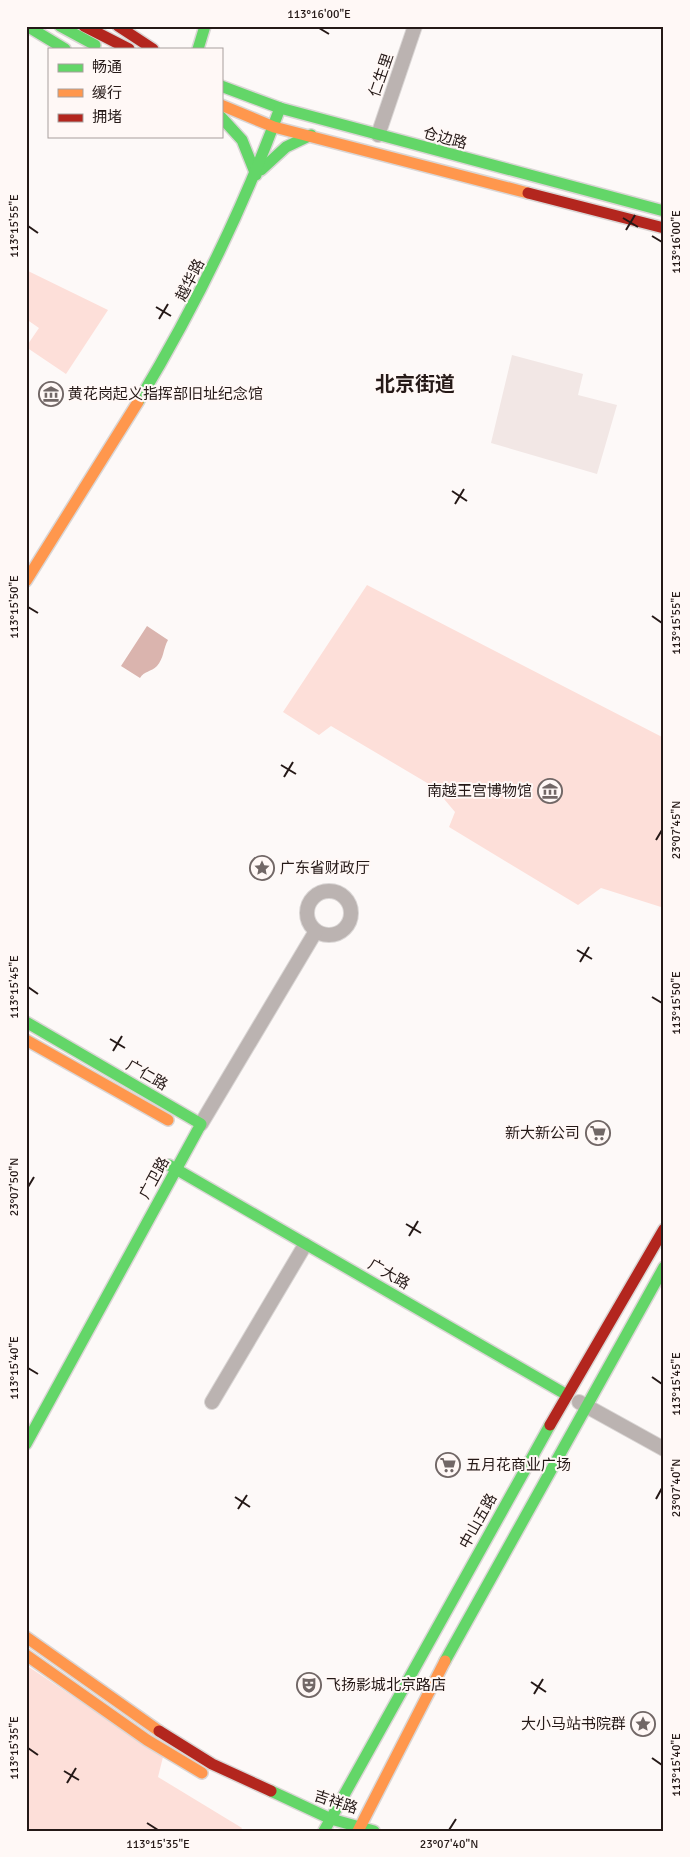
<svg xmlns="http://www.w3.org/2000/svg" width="690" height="1857" viewBox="0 0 690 1857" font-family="Signika,'Noto Sans SC',sans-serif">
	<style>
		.built { fill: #f2e7e5 }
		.green { fill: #fddfd9 }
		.water { fill: #dab4ae }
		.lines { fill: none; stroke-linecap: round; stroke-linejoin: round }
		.street-casing { stroke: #dad6d5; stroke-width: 16 }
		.fast-casing { stroke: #dad6d5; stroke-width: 14 }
		.slow-casing { stroke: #dad6d5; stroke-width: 14 }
		.jam-casing { stroke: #dad6d5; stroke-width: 14 }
		.street { stroke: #bbb3b1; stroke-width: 14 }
		.fast { stroke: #63d668; stroke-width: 11 }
		.slow { stroke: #ff974d; stroke-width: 11 }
		.jam { stroke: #b3261e; stroke-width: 11 }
		.ticks { fill: none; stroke: #251917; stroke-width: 2 }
		.labels { text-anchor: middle; stroke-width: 4; stroke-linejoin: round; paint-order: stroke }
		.street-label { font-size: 15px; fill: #251917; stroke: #fff8f6 }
		.poi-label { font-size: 15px; fill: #251917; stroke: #fff8f6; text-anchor: start }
		.district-label { font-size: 20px; font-weight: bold; fill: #251917; stroke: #fff8f6 }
		.neatline { fill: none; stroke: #251917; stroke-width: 2 }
		.ticks-label { font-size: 12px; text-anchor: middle; fill: #251917 }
	</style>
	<rect width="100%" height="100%" fill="#fdf9f8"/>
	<!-- built -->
	<path class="built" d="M512 355 583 374 578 395 617 405 597 474 491 443Z"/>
	<!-- green -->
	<g class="green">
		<path d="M26 270 108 310 66 374 26 347 39 328 26 319Z"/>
		<path d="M367 585 664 738V901L661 907 601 888 578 905 449 827 455 812 434 787 331 726 319 735 283 712Z"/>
		<path d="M26 1665 163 1757 158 1777 242 1828 240 1831H26Z"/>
	</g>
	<!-- water -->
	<path class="water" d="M147 626 168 640C163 649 164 658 157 666 151 672 144 671 140 678L121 666Z"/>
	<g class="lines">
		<defs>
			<g id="street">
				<path d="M378 135 415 26"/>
				<circle cx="329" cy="913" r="22"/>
				<path d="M201 1124 316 931"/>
				<path d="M212 1402 305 1245"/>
				<path d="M579 1402 664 1449"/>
			</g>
			<g id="fast">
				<path d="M27 26 65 49"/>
				<path d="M60 26 95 45"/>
				<path d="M198 49 205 26"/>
				<path d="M221 86 280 108 664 211"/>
				<path d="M221 117 242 140 256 175"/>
				<path d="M261 170 286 147 311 135"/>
				<path d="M138 402C195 307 242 212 280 108"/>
				<path d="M26 1022 201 1124 26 1444"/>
				<path d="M169 1165 567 1395"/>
				<path d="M445 1661 664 1267"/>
				<path d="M271 1791 331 1819 374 1831"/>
				<path d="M324 1831 550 1425"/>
			</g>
			<g id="slow">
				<path d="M221 105 274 127 528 193"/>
				<path d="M26 581 138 402"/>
				<path d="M26 1040 168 1120"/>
				<path d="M26 1637 159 1731"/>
				<path d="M26 1655 147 1740 202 1773"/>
				<path d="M358 1831 445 1661"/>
			</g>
			<g id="jam">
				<path d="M84 26 129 49"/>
				<path d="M118 26 153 49"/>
				<path d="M528 193 664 228"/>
				<path d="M550 1425 664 1229"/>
				<path d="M159 1731 212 1764 271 1791"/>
			</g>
		</defs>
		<!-- street casing -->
		<use href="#street" class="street-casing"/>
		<!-- fast casing -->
		<use href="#fast" class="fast-casing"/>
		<!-- slow casing -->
		<use href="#slow" class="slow-casing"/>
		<!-- jam casing -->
		<use href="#jam" class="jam-casing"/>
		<!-- street -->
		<use href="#street" class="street"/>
		<!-- fast -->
		<use href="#fast" class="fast"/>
		<!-- slow -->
		<use href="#slow" class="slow"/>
		<!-- jam -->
		<use href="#jam" class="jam"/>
	</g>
	<!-- ticks -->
	<path class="ticks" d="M319 28 329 34M623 218 638 227M28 226 38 233M626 230 635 215M652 236 662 242M156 307 171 316M159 319 168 304M452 491 467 501M455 504 464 489M28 607 38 613M652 616 662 623M281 765 296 774M284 777 293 762M656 840 662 830M577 950 592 959M580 962 589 947M28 987 38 994M652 997 662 1003M110 1039 125 1048M113 1051 122 1036M28 1187 34 1177M406 1224 421 1233M409 1236 418 1221M28 1368 38 1374M652 1377 662 1384M235 1497 250 1507M656 1499 662 1488M238 1509 247 1495M531 1682 546 1692M534 1694 543 1679M28 1748 38 1755M652 1758 662 1765M64 1771 79 1780M67 1783 76 1768M147 1823 158 1830M449 1830 456 1819"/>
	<!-- icons -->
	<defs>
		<symbol id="museum-ring" viewBox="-11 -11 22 22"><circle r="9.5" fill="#fff8f6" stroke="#716766" stroke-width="1.5"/><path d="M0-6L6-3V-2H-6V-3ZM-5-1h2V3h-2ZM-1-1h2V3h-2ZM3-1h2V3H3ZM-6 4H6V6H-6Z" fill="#716766"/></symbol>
		<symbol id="sight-ring" viewBox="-11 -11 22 22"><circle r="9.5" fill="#fff8f6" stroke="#716766" stroke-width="1.5"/><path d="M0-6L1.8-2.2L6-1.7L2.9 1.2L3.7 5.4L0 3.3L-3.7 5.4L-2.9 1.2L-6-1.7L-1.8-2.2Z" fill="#716766"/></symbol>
		<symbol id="supermarket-ring" viewBox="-11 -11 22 22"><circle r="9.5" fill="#fff8f6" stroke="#716766" stroke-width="1.5"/><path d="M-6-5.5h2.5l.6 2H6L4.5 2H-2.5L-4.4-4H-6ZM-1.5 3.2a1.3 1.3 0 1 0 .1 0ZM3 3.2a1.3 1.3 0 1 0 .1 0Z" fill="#716766"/></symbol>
		<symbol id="theatre-ring" viewBox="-11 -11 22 22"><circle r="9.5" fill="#fff8f6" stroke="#716766" stroke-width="1.5"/><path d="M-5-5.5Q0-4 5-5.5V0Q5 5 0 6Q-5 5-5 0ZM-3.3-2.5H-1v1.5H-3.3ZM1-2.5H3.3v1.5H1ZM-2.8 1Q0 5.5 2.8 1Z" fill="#716766"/></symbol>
	</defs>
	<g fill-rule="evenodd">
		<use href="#museum-ring" x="37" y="380" width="28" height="28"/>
		<use href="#museum-ring" x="536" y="777" width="28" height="28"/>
		<use href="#sight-ring" x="248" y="854" width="28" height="28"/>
		<use href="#supermarket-ring" x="584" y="1119" width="28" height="28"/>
		<use href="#supermarket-ring" x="434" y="1451" width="28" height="28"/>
		<use href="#theatre-ring" x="295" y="1671" width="28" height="28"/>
		<use href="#sight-ring" x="629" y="1710" width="28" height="28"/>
	</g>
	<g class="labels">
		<!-- street labels -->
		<g class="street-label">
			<text transform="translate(381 75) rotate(-71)" y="5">仁生里</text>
			<text transform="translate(445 138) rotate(15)" y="5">仓边路</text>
			<text transform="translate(190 280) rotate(-63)" y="5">越华路</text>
			<text transform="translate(147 1075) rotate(30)" y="5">广仁路</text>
			<text transform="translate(154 1178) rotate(-61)" y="5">广卫路</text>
			<text transform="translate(389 1274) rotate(30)" y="5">广大路</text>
			<text transform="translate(478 1521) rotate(-61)" y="5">中山五路</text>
			<text transform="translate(336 1802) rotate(18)" y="5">吉祥路</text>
		</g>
		<!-- poi labels -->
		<g class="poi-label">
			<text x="68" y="399">黄花岗起义指挥部旧址纪念馆</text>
			<text x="532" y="796" text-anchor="end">南越王宫博物馆</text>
			<text x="280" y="873">广东省财政厅</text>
			<text x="580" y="1138" text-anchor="end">新大新公司</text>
			<text x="466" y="1470">五月花商业广场</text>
			<text x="326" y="1690">飞扬影城北京路店</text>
			<text x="626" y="1729" text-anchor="end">大小马站书院群</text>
		</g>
		<!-- district labels -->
		<g class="district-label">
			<text x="415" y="391">北京街道</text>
		</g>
	</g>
	<!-- border -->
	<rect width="690" height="1857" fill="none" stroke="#fff8f6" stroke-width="55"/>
	<!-- legend -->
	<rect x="48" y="48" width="175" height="90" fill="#fff8f6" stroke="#a89f9d"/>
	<rect x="58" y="64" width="25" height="8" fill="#63d668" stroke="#a89f9d"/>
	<text x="92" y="72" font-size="15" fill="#251917">畅通</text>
	<rect x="58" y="89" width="25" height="8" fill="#ff974d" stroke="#a89f9d"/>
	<text x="92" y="98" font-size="15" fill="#251917">缓行</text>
	<rect x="58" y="114" width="25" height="8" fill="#b3261e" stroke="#a89f9d"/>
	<text x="92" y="122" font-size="15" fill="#251917">拥堵</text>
	<rect x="28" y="28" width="634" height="1802" class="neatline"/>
	<g class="ticks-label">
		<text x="319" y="18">113°16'00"E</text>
		<text transform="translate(14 226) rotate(-90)" y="4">113°15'55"E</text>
		<text transform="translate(676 242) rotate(-90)" y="4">113°16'00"E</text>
		<text transform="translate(14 607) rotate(-90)" y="4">113°15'50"E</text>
		<text transform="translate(676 623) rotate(-90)" y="4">113°15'55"E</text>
		<text transform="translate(676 830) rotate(-90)" y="4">23°07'45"N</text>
		<text transform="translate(14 987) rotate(-90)" y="4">113°15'45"E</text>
		<text transform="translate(676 1003) rotate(-90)" y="4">113°15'50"E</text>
		<text transform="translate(14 1187) rotate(-90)" y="4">23°07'50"N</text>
		<text transform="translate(14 1368) rotate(-90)" y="4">113°15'40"E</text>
		<text transform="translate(676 1384) rotate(-90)" y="4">113°15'45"E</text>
		<text transform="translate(676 1488) rotate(-90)" y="4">23°07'40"N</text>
		<text transform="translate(14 1748) rotate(-90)" y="4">113°15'35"E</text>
		<text transform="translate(676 1765) rotate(-90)" y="4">113°15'40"E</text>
		<text x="158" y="1848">113°15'35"E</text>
		<text x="449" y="1848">23°07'40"N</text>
	</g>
</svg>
